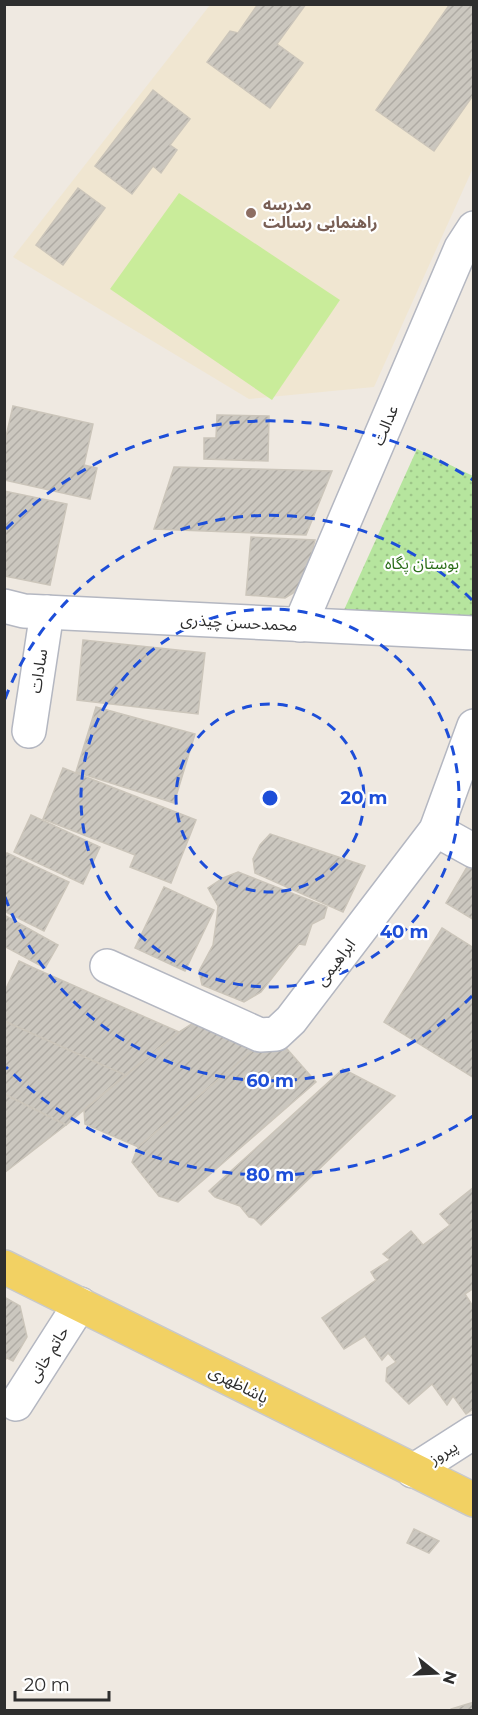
<svg xmlns="http://www.w3.org/2000/svg" width="478" height="1715" viewBox="0 0 478 1715" font-family="Montserrat,'Noto Sans Arabic',sans-serif">
	<style>
		.education { fill: #f0e6d1 }
		.park { fill: url(#park-dots) }
		.pitch { fill: #c9ec9a }
		.building { fill: url(#building-hatch); stroke: #cbc5ba; stroke-width: 1.5 }
		.lines { fill: none; stroke-linecap: round; stroke-linejoin: round }
		.minor-casing { stroke: #b4b7c1; stroke-width: 36 }
		.major-casing { stroke: #c9c9c9; stroke-width: 36 }
		.minor { stroke: #fff; stroke-width: 33 }
		.major { stroke: #f2d163; stroke-width: 33 }
		.ring { fill: none; stroke: #1d4ed8; stroke-width: 3; stroke-dasharray: 10 8 }
		.education-dot { fill: #8d6e63; stroke: #fff; stroke-width: 2 }
		.labels { text-anchor: middle; stroke-width: 4.5; stroke-linejoin: round; paint-order: stroke }
		.education-label { font-size: 16px; font-weight: bold; fill: #785e54; stroke: #fff; text-anchor: start }
		.street-label { font-size: 16px; fill: #2e2e2e; stroke: #fff }
		.park-label { font-size: 16px; fill: #2c6e1b; stroke: #fff }
		.centre { fill: #1d4ed8; stroke: #fff; stroke-width: 3 }
		.ring-label { font-size: 18px; text-anchor: middle; font-weight: bold; fill: #1d4ed8; stroke: #fff; stroke-width: 4.5; stroke-linejoin: round; paint-order: stroke }
	</style>
	<defs>
		<pattern id="park-dots" width="8" height="8" patternUnits="userSpaceOnUse" patternTransform="scale(1.5)"><rect width="8" height="8" fill="#b6e59e"/><path d="M2 2h.1M6 6h.1" fill="none" stroke="#9dc588" stroke-width="1.8" stroke-linecap="round"/></pattern>
		<pattern id="building-hatch" width="6" height="6" patternUnits="userSpaceOnUse" patternTransform="scale(1.5)"><rect width="6" height="6" fill="#cbc7bf"/><path d="M-1 1l2-2M0 6l6-6M5 7l2-2" fill="none" stroke="#afaba4"/></pattern>
	</defs>
	<rect width="100%" height="100%" fill="#efe9e1"/>
	<!-- education -->
	<path class="education" d="M210 5H473V168L374 387 249 399 13 257Z"/>
	<!-- park -->
	<path class="park" d="M417 449 473 476V618L344 610Z"/>
	<!-- pitch -->
	<path class="pitch" d="M179 193 340 300 272 400 110 289Z"/>
	<!-- building -->
	<g class="building">
		<path d="M258 4H306L277 44 303 63 270 108 207 62 230 31 238 33Z"/>
		<path d="M450 4H474V94L434 151 376 110Z"/>
		<path d="M153 90 190 119 170 145 177 150 161 173 153 166 132 194 95 166Z"/>
		<path d="M78 188 105 208 63 265 36 245Z"/>
		<path d="M13 406 93 424 84 465 97 468 90 499 4 480V445Z"/>
		<path d="M217 415 269 416 268 461 204 459V438H216Z"/>
		<path d="M174 467 332 471 306 535 154 529Z"/>
		<path d="M4 491 67 504 50 585 4 576Z"/>
		<path d="M251 537 315 540 303 587 285 598 246 595Z"/>
		<path d="M83 640 205 653 198 714 77 700Z"/>
		<path d="M96 707 195 734 174 803 76 772Z"/>
		<path d="M63 768 196 820 171 883 130 867 135 855 43 819Z"/>
		<path d="M31 815 100 847 83 884 14 852Z"/>
		<path d="M270 834 365 866 343 912 255 873 253 859 260 845Z"/>
		<path d="M7 853 69 882 44 931 4 911V857Z"/>
		<path d="M471 860 474 862V920L446 903Z"/>
		<path d="M238 872 327 907 324 918 312 924 305 945 299 944 261 992 244 1002 202 985 199 971 213 945 217 916 218 906 208 888 223 878Z"/>
		<path d="M164 887 214 910 185 971 135 948Z"/>
		<path d="M4 915 58 945 45 968 4 946Z"/>
		<path d="M442 928 474 948 472 956 474 957V1078L384 1022Z"/>
		<path d="M19 961 36 969 179 1032 125 1075 4 1021V993Z"/>
		<path d="M204 1016 263 1042 138 1147 85 1124 84 1110 179 1032Z"/>
		<path d="M4 1021 125 1075 66 1125 4 1094Z"/>
		<path d="M280 1041 316 1082 178 1202 159 1196 132 1162 138 1147 263 1042Z"/>
		<path d="M343 1069 395 1096 261 1225 254 1218 249 1217 240 1206 215 1197 209 1191Z"/>
		<path d="M4 1094 66 1125 4 1173Z"/>
		<path d="M474 1187V1288L465 1294 474 1308V1408L466 1414 453 1396 447 1405 432 1384 409 1404 386 1381 387 1368 396 1362 388 1353 382 1360 365 1336 344 1349 322 1318 376 1280 371 1272 390 1260 383 1254 411 1231 423 1245 450 1225 440 1214Z"/>
		<path d="M4 1297 20 1306 27 1337 13 1361 7 1358 4 1361Z"/>
		<path d="M414 1529 439 1541 429 1553 407 1543Z"/>
		<path d="M474 1702V1710H451V1709Z"/>
	</g>
	<g class="lines">
		<defs>
			<g id="minor">
				<path d="M4 606 24 611 474 633"/>
				<path d="M300 625 461 248 474 228"/>
				<path d="M29 731 47 612"/>
				<path d="M436 830 474 851"/>
				<path d="M107 966 260 1035 276 1034 291 1020 436 830 474 726"/>
				<path d="M16 1404 80 1304"/>
				<path d="M413 1471 474 1432"/>
			</g>
			<path id="major" d="M4 1267 474 1500"/>
		</defs>
		<!-- minor casing -->
		<use href="#minor" class="minor-casing"/>
		<!-- major casing -->
		<use href="#major" class="major-casing"/>
		<!-- minor -->
		<use href="#minor" class="minor"/>
		<!-- major -->
		<use href="#major" class="major"/>
	</g>
	<!-- distance rings -->
	<g class="ring">
		<circle cx="270" cy="798" r="94"/>
		<circle cx="270" cy="798" r="189"/>
		<path d="M472 996A283 283 0 0 1 5 897M5 699A283 283 0 0 1 472 600"/>
		<path d="M473 1116A377 377 0 0 1 6 1067M6 529A377 377 0 0 1 473 480"/>
	</g>
	<!-- markers -->
	<circle class="education-dot" cx="251" cy="213" r="6"/>
	<g class="labels">
		<!-- education labels -->
		<g class="education-label">
			<text x="263" y="210">مدرسه<tspan x="263" dy="18">راهنمایی رسالت</tspan></text>
		</g>
		<!-- street labels -->
		<g class="street-label">
			<text transform="translate(385 425) rotate(-67)" y="6">عدالت</text>
			<text transform="translate(239 622) rotate(3)" y="6">محمدحسن چیذری</text>
			<text transform="translate(38 671) rotate(-81)" y="6">سادات</text>
			<text transform="translate(335 962) rotate(-53)" y="6">ابراهیمی</text>
			<text transform="translate(48 1354) rotate(-58)" y="6">حاتم خانی</text>
			<text transform="translate(239 1384) rotate(27)" y="6">پاشاظهری</text>
			<text transform="translate(443 1452) rotate(-32)" y="6">پیروز</text>
		</g>
		<!-- park labels -->
		<g class="park-label">
			<text x="422" y="569">بوستان پگاه</text>
		</g>
	</g>
	<circle cx="270" cy="798" r="9" class="centre"/>
	<g class="ring-label">
		<text x="364" y="804">20 m</text>
		<text x="404" y="938">40 m</text>
		<text x="270" y="1087">60 m</text>
		<text x="270" y="1181">80 m</text>
	</g>
	<!-- border -->
	<rect width="478" height="1715" fill="none" stroke="#2e2e2e" stroke-width="12"/>
	<!-- north arrow -->
	<g transform="translate(436 1673) rotate(108)" stroke="#ffffff" stroke-width="4.5" paint-order="stroke">
	<path d="M0-4.5L10 22L0 15L-10 22Z" fill="#2e2e2e"/>
	<text y="-9" font-size="16" font-weight="bold" text-anchor="middle" fill="#2e2e2e">N</text>
	</g>
	<!-- scale -->
	<path d="M15 1691v9h94v-9" fill="none" stroke="#2e2e2e" stroke-width="3"/>
	<text x="24" y="1691" font-size="18" fill="#2e2e2e" stroke="#ffffff" stroke-width="4.5" paint-order="stroke">20 m</text>
</svg>
